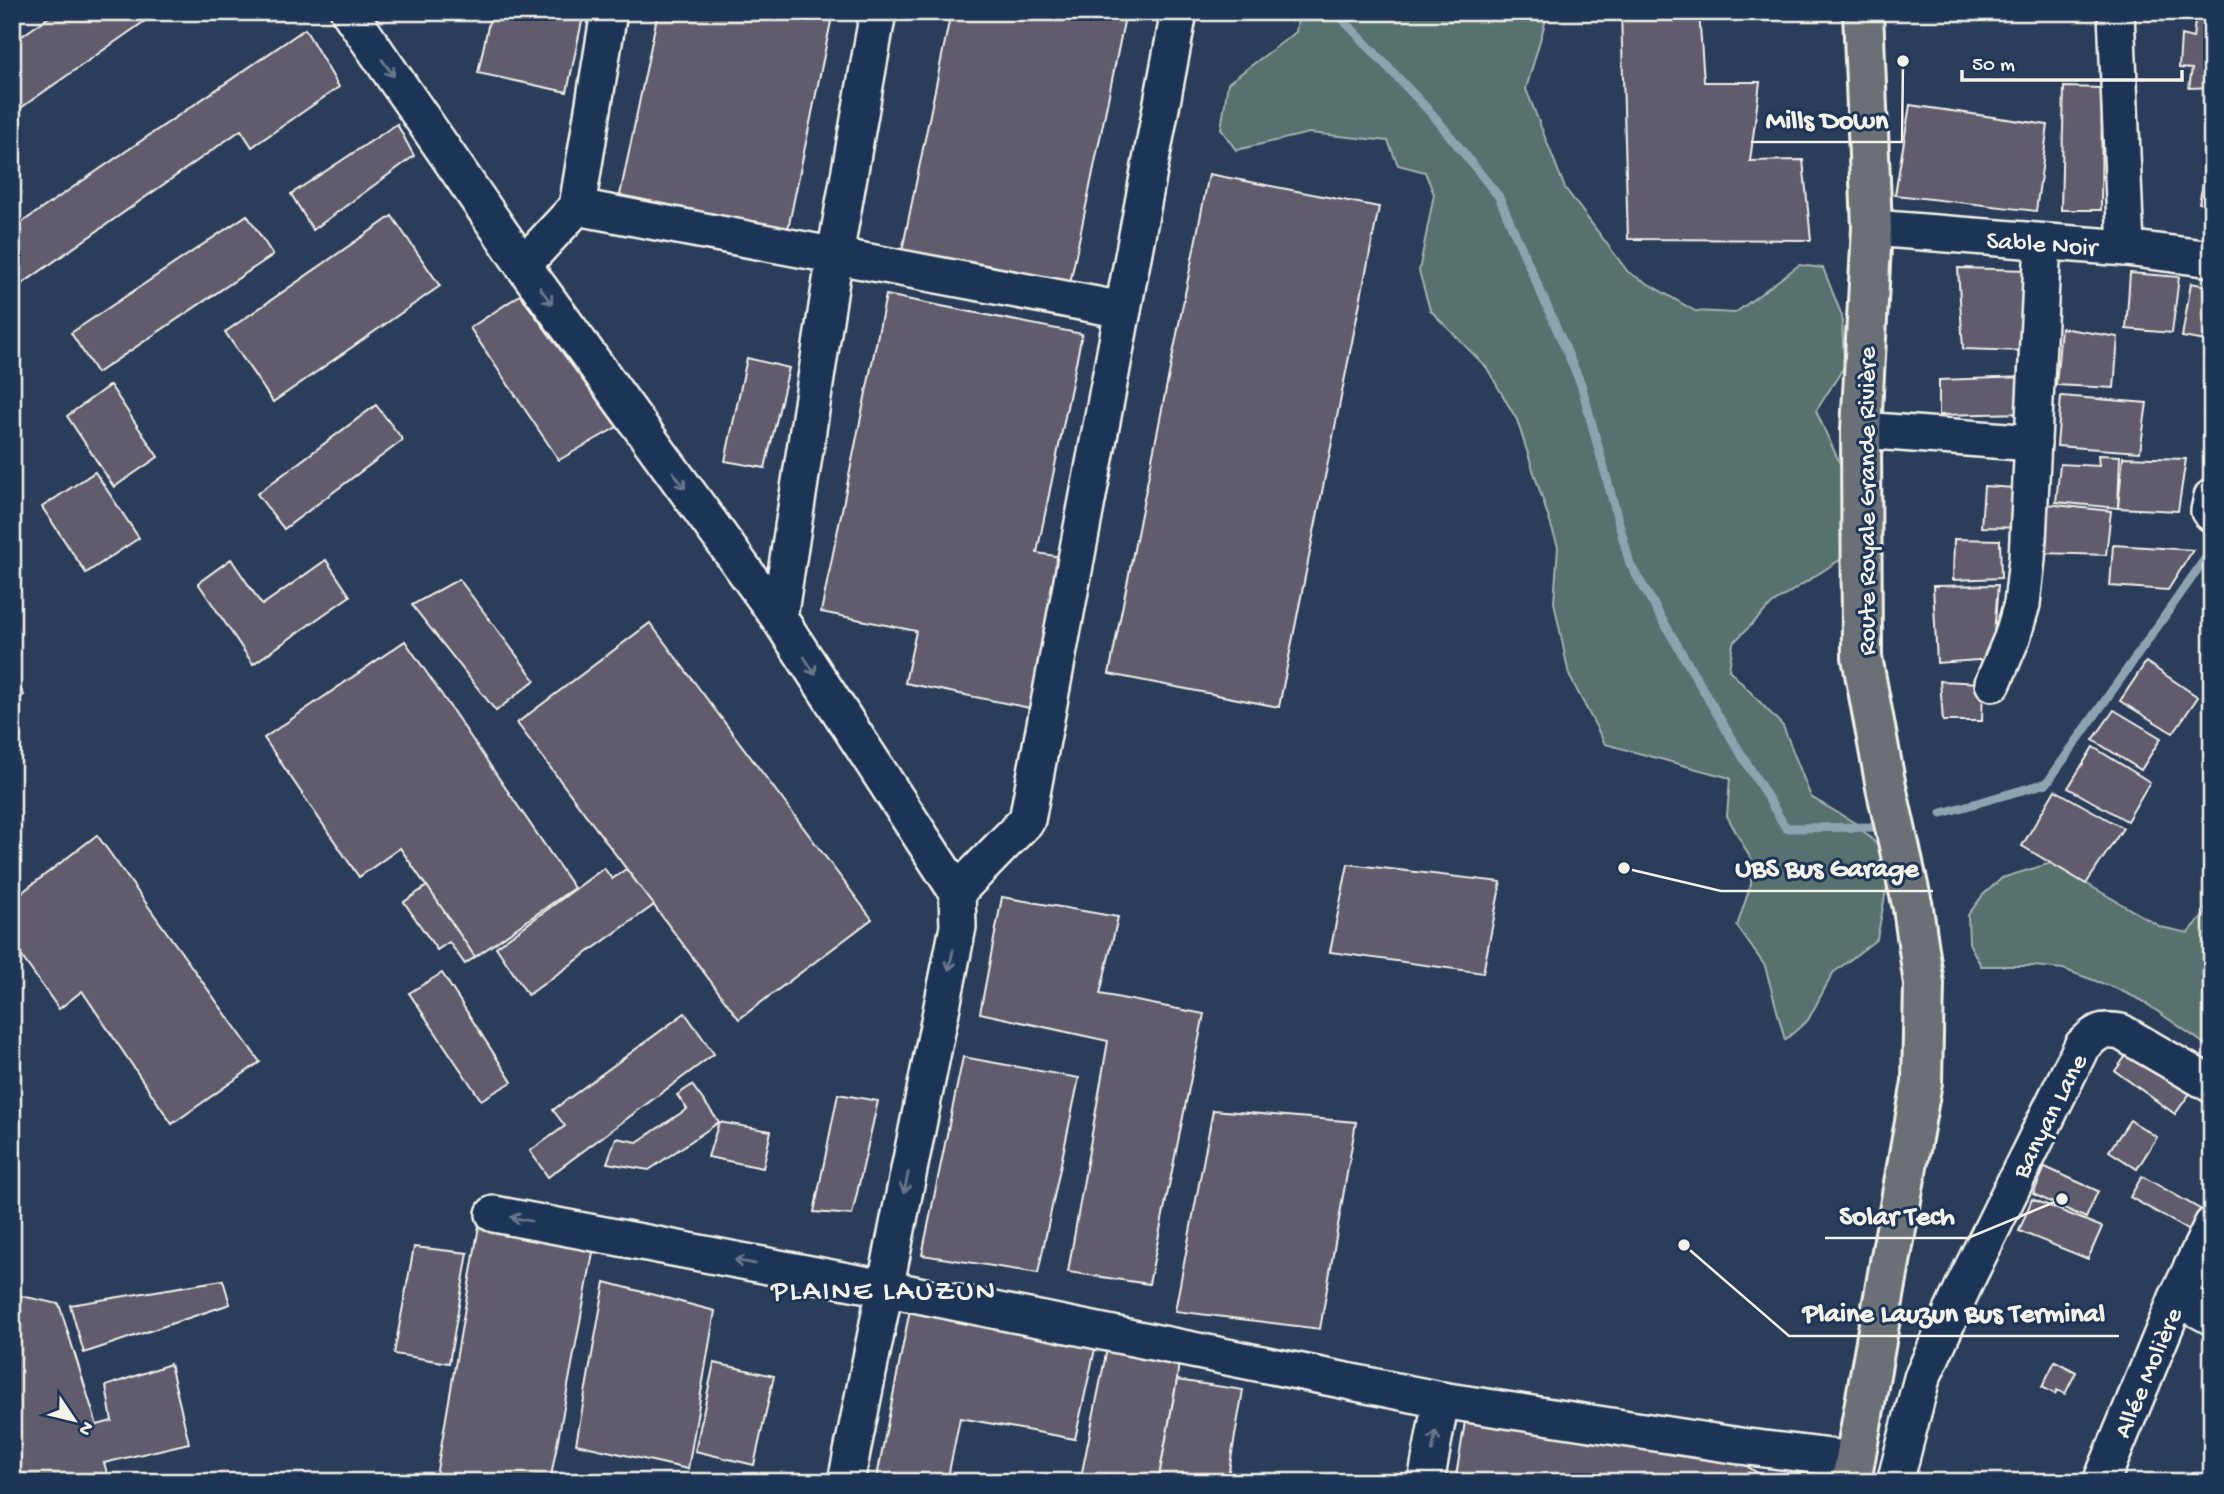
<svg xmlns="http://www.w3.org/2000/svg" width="2224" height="1494" viewBox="0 0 2224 1494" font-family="'Gochi Hand',sans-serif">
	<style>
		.green { fill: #56716e; stroke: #a5b1ab; stroke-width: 2 }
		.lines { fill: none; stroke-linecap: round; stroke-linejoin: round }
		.stream { stroke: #8ba4b0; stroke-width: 9 }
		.building { fill: #605c6d; stroke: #f4f1e8; stroke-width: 2 }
		.street-casing { stroke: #f4f1e8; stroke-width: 40 }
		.primary-casing { stroke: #f4f1e8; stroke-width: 44 }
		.street { stroke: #1d3557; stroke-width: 35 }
		.primary { stroke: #6a7074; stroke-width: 38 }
		.oneway { stroke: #68778a }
		.labels { text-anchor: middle; stroke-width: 6; stroke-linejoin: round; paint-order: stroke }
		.street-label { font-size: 26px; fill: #f4f1e8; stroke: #1d3557 }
		.quarter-label { font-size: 30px; letter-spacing: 2px; fill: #f4f1e8; stroke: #1d3557 }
		.leader { fill: none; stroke: #f4f1e8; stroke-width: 2.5 }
		.callout-dot { fill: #f4f1e8; stroke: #1d3557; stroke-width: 2.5 }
		.callout-label { font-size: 28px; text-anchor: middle; font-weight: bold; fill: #f4f1e8; stroke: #1d3557; stroke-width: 6; stroke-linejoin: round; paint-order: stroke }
	</style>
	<rect width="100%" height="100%" fill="#2a3d5b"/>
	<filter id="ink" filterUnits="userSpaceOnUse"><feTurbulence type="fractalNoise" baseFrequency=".0143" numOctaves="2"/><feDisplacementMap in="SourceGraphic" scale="14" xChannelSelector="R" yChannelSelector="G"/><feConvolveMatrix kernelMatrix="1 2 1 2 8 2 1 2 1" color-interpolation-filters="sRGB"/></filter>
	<g filter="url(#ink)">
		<!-- green -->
		<g class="green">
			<path d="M1299 12H1551L1547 16 1526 89 1565 188 1628 272 1695 311 1735 313 1799 265 1823 268 1842 316 1844 367 1816 411 1847 479 1850 531 1841 559 1772 604 1733 643 1729 670 1783 726 1811 797 1855 823 1892 859 1877 939 1833 973 1808 1020 1785 1040 1765 966 1737 926 1751 884V859L1727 816 1730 778 1605 744 1569 675 1554 602 1558 547 1517 420 1487 368 1430 310 1419 271 1434 194 1425 172 1398 165 1388 141 1309 133 1236 150 1221 129 1228 83 1296 32Z"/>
			<path d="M2212 858V1049L2141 1000 2115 988 2063 969 2034 966H1981L1969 943 1968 915 1983 895 2002 878 2051 863 2161 927 2188 933 2205 914Z"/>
		</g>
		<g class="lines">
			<!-- stream -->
			<g class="stream">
				<path d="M1336 12 1434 116 1499 197 1581 384 1630 564 1723 724 1786 828 1880 827"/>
				<path d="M1942 813 2047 783 2212 549"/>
			</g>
		</g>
		<!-- building -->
		<g class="building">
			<path d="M56 12H140L145 21 12 114V43Z"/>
			<path d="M491 12H584L567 92 478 73Z"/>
			<path d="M658 12H833L788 229 620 195Z"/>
			<path d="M951 12H1126L1070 284 902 251Z"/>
			<path d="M1621 12H1699L1704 82H1760L1750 161 1803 160 1811 240 1628 239Z"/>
			<path d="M2027 12H2112V15L2028 17Z"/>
			<path d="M2196 12H2212V87L2189 88 2192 69 2179 68 2181 35 2193 38Z"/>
			<path d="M305 29 339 87 252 147 241 130 12 291V229Z"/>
			<path d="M2064 87 2102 88 2101 210H2061Z"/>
			<path d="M1910 105 2048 125 2036 211 1895 195Z"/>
			<path d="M397 124 414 156 313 230 291 194Z"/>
			<path d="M2208 160 2212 161V205L2199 203Z"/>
			<path d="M1209 174 1379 207 1279 707 1109 674Z"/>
			<path d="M247 215 273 255 97 373 71 333Z"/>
			<path d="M392 216 440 286 273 402 225 332Z"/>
			<path d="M1958 268 2028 270 2025 351 1963 349Z"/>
			<path d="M2130 273 2179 277 2172 333 2126 329Z"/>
			<path d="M2191 283 2212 287V342L2182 337Z"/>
			<path d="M520 295 617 427 559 460 470 328Z"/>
			<path d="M886 295 1082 334 1037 553 1061 557 1030 708 905 683 916 631 821 612Z"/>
			<path d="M2061 328 2118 337 2114 388 2056 385Z"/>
			<path d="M747 358 789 368 765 468 725 461Z"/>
			<path d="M2211 359 2212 396 2203 395Z"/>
			<path d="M2027 377V413L1939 415V380Z"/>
			<path d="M110 385 158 457 114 487 67 416Z"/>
			<path d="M2061 396 2147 403 2140 452 2057 446Z"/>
			<path d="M376 405 403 440 284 529 257 494Z"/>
			<path d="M2098 455 2120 456 2118 508 2056 502 2060 464 2099 466Z"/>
			<path d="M2123 457 2186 459 2178 511 2118 508Z"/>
			<path d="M95 472 139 538 86 573 42 507Z"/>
			<path d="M1984 486 2030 489 2028 528 1981 527Z"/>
			<path d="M2046 504 2111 511 2106 555 2043 553Z"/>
			<path d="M1954 539 2000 540 2001 578 1953 580Z"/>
			<path d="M2113 545 2193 550 2168 590 2110 586Z"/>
			<path d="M231 559 262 605 326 560 350 596 253 664 198 583Z"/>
			<path d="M459 579 535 680 496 711 412 605Z"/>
			<path d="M1998 585 1992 659 1937 663 1933 586Z"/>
			<path d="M650 623 872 919 739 1019 517 723Z"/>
			<path d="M405 641 574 888 475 957 400 848 359 877 264 738Z"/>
			<path d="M2146 662 2198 697 2173 733 2120 701Z"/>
			<path d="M12 676 24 695 12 703Z"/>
			<path d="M1940 681 1983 683 1982 721H1943Z"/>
			<path d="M2114 710 2161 738 2141 770 2093 740Z"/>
			<path d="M2093 747 2150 782 2127 821 2068 788Z"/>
			<path d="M2055 790 2123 828 2086 884 2022 846Z"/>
			<path d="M97 835 260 1062 172 1124 82 991 59 1009 12 943V900Z"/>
			<path d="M1348 864 1501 882 1483 973 1330 952Z"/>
			<path d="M604 868 612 879 626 869 654 905 528 995 496 947Z"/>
			<path d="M427 886 475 957 465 964 449 942 437 950 404 902Z"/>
			<path d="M1002 897 1118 917 1100 994 1204 1014 1149 1284 1068 1272 1108 1041 980 1013Z"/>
			<path d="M442 973 512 1082 481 1100 409 993Z"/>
			<path d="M685 1013 714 1054 548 1177 530 1151 565 1126 553 1110Z"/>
			<path d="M2133 1046 2193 1089 2175 1114 2115 1071Z"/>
			<path d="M963 1057 1079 1078 1038 1273 922 1255Z"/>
			<path d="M692 1085 719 1122 649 1170 607 1163 616 1138 637 1142 687 1109 677 1095Z"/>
			<path d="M838 1094 878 1101 852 1215 814 1212Z"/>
			<path d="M1213 1110 1356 1122 1320 1329 1175 1311Z"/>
			<path d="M2130 1120 2157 1137 2137 1169 2109 1151Z"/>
			<path d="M719 1122 771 1131 763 1168 708 1157Z"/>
			<path d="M2045 1167 2098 1191 2086 1218 2033 1194Z"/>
			<path d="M2142 1176 2212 1216 2201 1237 2130 1197Z"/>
			<path d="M2032 1199 2102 1227 2088 1259 2019 1231Z"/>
			<path d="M480 1220 595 1242 550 1482H435Z"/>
			<path d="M414 1247 468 1253 449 1363 394 1354Z"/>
			<path d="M223 1280 230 1304 84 1353 70 1305Z"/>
			<path d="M605 1282 715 1311 688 1469 576 1444Z"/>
			<path d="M12 1294 59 1304 97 1425 112 1421 106 1386 170 1364 189 1443 104 1463 110 1482H23L12 1437Z"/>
			<path d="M913 1294 1099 1331 1075 1439 960 1418 947 1482H876Z"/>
			<path d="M1110 1334 1180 1348 1177 1380 1158 1482H1080Z"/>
			<path d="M2055 1361 2076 1372 2065 1394 2057 1390 2055 1394 2042 1387Z"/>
			<path d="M714 1363 774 1376 754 1465 695 1451Z"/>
			<path d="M1177 1380 1243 1390 1227 1482H1158Z"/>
			<path d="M1468 1404 1705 1440 1772 1482H1455Z"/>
		</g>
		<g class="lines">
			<defs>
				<g id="street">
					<path d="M349 12 523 265 779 618 957 892 958 927 846 1482"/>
					<path d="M2116 12 2126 248"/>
					<path d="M577 207 1123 310"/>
					<path d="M1872 228 2126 248 2212 259"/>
					<path d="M523 265 577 207 609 12"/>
					<path d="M1861 430 2033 443"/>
					<path d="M2212 497 2209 511 2212 514"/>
					<path d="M779 618 835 255 878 12"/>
					<path d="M1993 683 2012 638 2022 604 2027 559 2043 242"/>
					<path d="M957 892 1027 820 1179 12"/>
					<path d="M494 1214 884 1288 1441 1400 1740 1446 1855 1460"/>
					<path d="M2177 1298 2212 1317"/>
					<path d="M1426 1482 1441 1400"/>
					<path d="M1895 1482 1922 1378 1965 1283 2082 1046C2098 1031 2100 1029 2121 1032L2212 1085"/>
					<path d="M2101 1482 2177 1298 2212 1225"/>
				</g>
				<path id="primary" d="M1851 1482 1922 1082 1924 984 1913 908 1886 787 1862 657 1861 430 1872 228 1863 12"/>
			</defs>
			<!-- street casing -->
			<use href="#street" class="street-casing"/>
			<!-- primary casing -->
			<use href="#primary" class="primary-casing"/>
			<!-- street -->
			<use href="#street" class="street"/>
			<!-- primary -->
			<use href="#primary" class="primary"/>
		</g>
		<!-- one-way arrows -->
		<defs><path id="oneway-shaft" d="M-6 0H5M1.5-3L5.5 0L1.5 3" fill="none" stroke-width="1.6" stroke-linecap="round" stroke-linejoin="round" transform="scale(1.75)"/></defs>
		<g class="oneway">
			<use href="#oneway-shaft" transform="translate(388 68) rotate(55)"/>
			<use href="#oneway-shaft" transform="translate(546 296) rotate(54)"/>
			<use href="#oneway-shaft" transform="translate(679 480) rotate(54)"/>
			<use href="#oneway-shaft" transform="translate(810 666) rotate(57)"/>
			<use href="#oneway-shaft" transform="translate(951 960) rotate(102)"/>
			<use href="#oneway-shaft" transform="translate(906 1183) rotate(102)"/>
			<use href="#oneway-shaft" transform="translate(521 1219) rotate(-169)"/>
			<use href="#oneway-shaft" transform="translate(745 1262) rotate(-169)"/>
			<use href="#oneway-shaft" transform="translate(1434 1441) rotate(-80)"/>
		</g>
	</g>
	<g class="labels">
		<!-- street labels -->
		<g class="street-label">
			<text transform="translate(2042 242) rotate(4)" y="9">Sable Noir</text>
			<text transform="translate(1865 501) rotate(-90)" y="9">Route Royale Grande Rivière</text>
			<text transform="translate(2048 1115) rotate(-63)" y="9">Banyan Lane</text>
			<text transform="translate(2146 1372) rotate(-67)" y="9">Allée Molière</text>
		</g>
		<!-- quarter labels -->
		<g class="quarter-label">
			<text x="884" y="1299">PLAINE LAUZUN</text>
		</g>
	</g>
	<!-- callouts -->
	<path class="leader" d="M1903 61L1902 142H1751M1624 868L1721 891H1933M2062 1199L1968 1238H1825M1684 1245L1789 1336H2119"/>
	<g class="callout-dot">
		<circle cx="1903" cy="61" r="7"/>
		<circle cx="1624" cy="868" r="7"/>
		<circle cx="2062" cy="1199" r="7"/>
		<circle cx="1684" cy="1245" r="7"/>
	</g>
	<g class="callout-label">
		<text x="1827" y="128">Mills Down</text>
		<text x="1827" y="876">UBS Bus Garage</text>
		<text x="1897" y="1224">Solar Tech</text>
		<text x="1954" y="1321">Plaine Lauzun Bus Terminal</text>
	</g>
	<!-- margin -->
	<rect width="2224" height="1494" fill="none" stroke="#1d3557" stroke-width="42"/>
	<rect x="21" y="21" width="2182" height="1452" fill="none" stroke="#f4f1e8" stroke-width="2.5" filter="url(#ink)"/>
	<!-- north arrow -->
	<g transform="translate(74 1420) rotate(125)" stroke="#1d3557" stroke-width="5" paint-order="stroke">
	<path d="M0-5L12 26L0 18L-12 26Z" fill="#f4f1e8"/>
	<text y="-10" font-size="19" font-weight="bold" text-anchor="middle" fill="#f4f1e8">N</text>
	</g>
	<!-- scale -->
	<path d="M1962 70v10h220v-10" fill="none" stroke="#f4f1e8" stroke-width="3.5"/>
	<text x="1972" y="70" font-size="21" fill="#f4f1e8" stroke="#1d3557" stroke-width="5" paint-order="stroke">50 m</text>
</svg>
